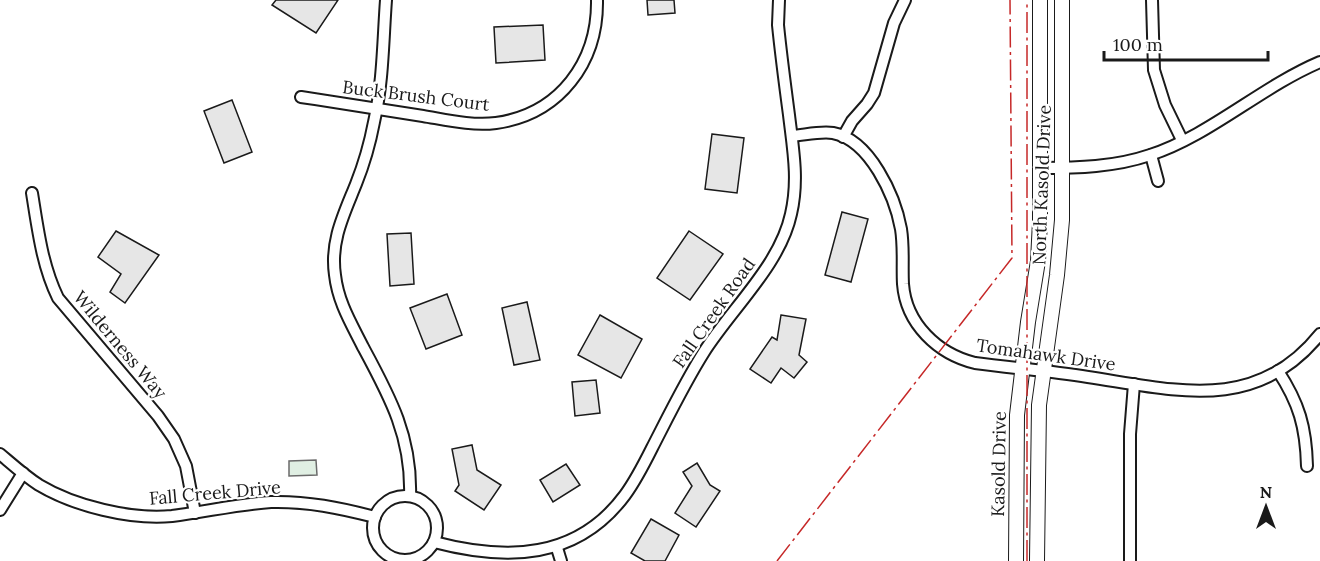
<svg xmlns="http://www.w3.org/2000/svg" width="1320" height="561" viewBox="0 0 1320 561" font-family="Lora,serif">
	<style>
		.green { fill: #e0efe3; stroke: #6a6a6a; stroke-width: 1.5 }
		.building { fill: #e6e6e6; stroke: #1a1a1a; stroke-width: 1.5 }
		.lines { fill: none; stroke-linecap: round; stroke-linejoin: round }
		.street-casing { stroke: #1a1a1a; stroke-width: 14 }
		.secondary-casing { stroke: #1a1a1a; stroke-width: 16 }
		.street { stroke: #fff; stroke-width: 10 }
		.secondary { stroke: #fff; stroke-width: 14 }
		.power { stroke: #c62828; stroke-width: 1.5; stroke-dasharray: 21 4.5 3 4.5; stroke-linecap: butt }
		.labels { text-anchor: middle; stroke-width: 4.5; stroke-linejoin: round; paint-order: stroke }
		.street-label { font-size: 18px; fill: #1a1a1a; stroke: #fff }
	</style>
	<rect width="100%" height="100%" fill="#fff"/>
	<!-- green -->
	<path class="green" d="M316 460 317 475 289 476V461Z"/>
	<!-- building -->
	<g class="building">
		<path d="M276 0H338L316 33 272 5Z"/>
		<path d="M647 0H674L675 13 648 15Z"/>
		<path d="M543 25 545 60 496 63 494 27Z"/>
		<path d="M232 100 252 152 224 163 204 111Z"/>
		<path d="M712 134 744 138 737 193 705 189Z"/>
		<path d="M842 212 868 219 851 282 825 275Z"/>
		<path d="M116 231 159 255 125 303 110 292 121 274 98 257Z"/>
		<path d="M689 231 723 254 690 300 657 278Z"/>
		<path d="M411 233 414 284 390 286 387 234Z"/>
		<path d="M447 294 462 335 426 349 410 308Z"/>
		<path d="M527 302 540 360 514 365 502 308Z"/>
		<path d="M600 315 642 339 621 378 578 355Z"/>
		<path d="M781 315 806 319 799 355 807 362 794 378 781 368 771 383 750 369 772 337 777 340Z"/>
		<path d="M596 380 600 413 575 416 572 382Z"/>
		<path d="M472 445 477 470 501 485 484 510 455 491 459 485 452 449Z"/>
		<path d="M697 463 710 485 720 491 696 527 675 513 692 486 683 472Z"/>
		<path d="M566 464 580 485 553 502 540 480Z"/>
		<path d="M651 519 679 535 665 561H645L631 553Z"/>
	</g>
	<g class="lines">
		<defs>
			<g id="street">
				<path d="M386 0C383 41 383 83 374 122 370 143 364 164 356 184 344 214 330 241 335 275 338 302 351 323 363 347 390 397 412 437 410 496"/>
				<path d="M1152 0 1154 70 1165 105 1182 140"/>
				<path d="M301 97C342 103 383 110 423 116 447 120 472 126 496 123 560 114 598 62 597 0"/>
				<path d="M792 136C805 135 820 131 833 133 870 140 895 196 901 229 904 248 902 265 903 284 906 324 938 354 975 363 1013 368 1050 371 1088 377 1175 390 1256 414 1320 334"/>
				<path d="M843 137 852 121 867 104 874 93 894 23 905 0"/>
				<path d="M1151 155 1158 181"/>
				<path d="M1041 168C1077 168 1115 167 1150 155 1209 136 1261 87 1320 62"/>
				<path d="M32 193C38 230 42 265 58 298L158 416 174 439 186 466 195 513"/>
				<path d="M1278 371C1299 403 1306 427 1307 466"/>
				<path d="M0 454C13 465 25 476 39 485 74 506 131 520 172 516 205 512 238 504 271 502 307 501 340 508 375 517"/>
				<circle cx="405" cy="528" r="32"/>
				<path d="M0 510 23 473"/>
				<path d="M434 542C506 561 577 560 625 495 636 480 644 464 652 448 669 415 685 382 704 352 732 308 780 265 791 214 799 180 793 149 789 115 785 85 781 55 778 25L779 0"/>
				<path d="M557 548 561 561"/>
				<path d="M1130 561V434L1134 384"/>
			</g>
			<g id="secondary">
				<path d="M1016 561 1017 415 1028 322 1038 261 1040 221V0"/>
				<path d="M1037 561 1039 405 1057 275 1062 220V0"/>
			</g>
		</defs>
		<!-- street casing -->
		<use href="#street" class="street-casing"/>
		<!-- secondary casing -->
		<use href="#secondary" class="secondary-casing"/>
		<!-- street -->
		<use href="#street" class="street"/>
		<!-- secondary -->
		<use href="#secondary" class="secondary"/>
		<!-- power -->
		<g class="power">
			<path d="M777 561 1012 258 1010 0"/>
			<path d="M1027 561V0"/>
		</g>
	</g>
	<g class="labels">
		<!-- street labels -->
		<g class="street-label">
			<text transform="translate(416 96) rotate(7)" y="6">Buck Brush Court</text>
			<text transform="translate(1042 185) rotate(-88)" y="6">North Kasold Drive</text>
			<text transform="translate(714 313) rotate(-55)" y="6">Fall Creek Road</text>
			<text transform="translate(120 345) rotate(50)" y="6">Wilderness Way</text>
			<text transform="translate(1046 355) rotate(8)" y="6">Tomahawk Drive</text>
			<text transform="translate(999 464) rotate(-89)" y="6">Kasold Drive</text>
			<text transform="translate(215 493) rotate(-5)" y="6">Fall Creek Drive</text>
		</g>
	</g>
	<!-- north arrow -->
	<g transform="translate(1266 507)" stroke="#ffffff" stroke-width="4.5" paint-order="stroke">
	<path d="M0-4.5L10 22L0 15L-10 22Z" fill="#1a1a1a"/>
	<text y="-9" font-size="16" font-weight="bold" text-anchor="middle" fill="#1a1a1a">N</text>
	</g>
	<!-- scale -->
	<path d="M1104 51v9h164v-9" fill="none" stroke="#1a1a1a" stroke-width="3"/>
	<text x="1113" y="51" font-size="18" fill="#1a1a1a" stroke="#ffffff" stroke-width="4.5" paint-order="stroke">100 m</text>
</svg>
